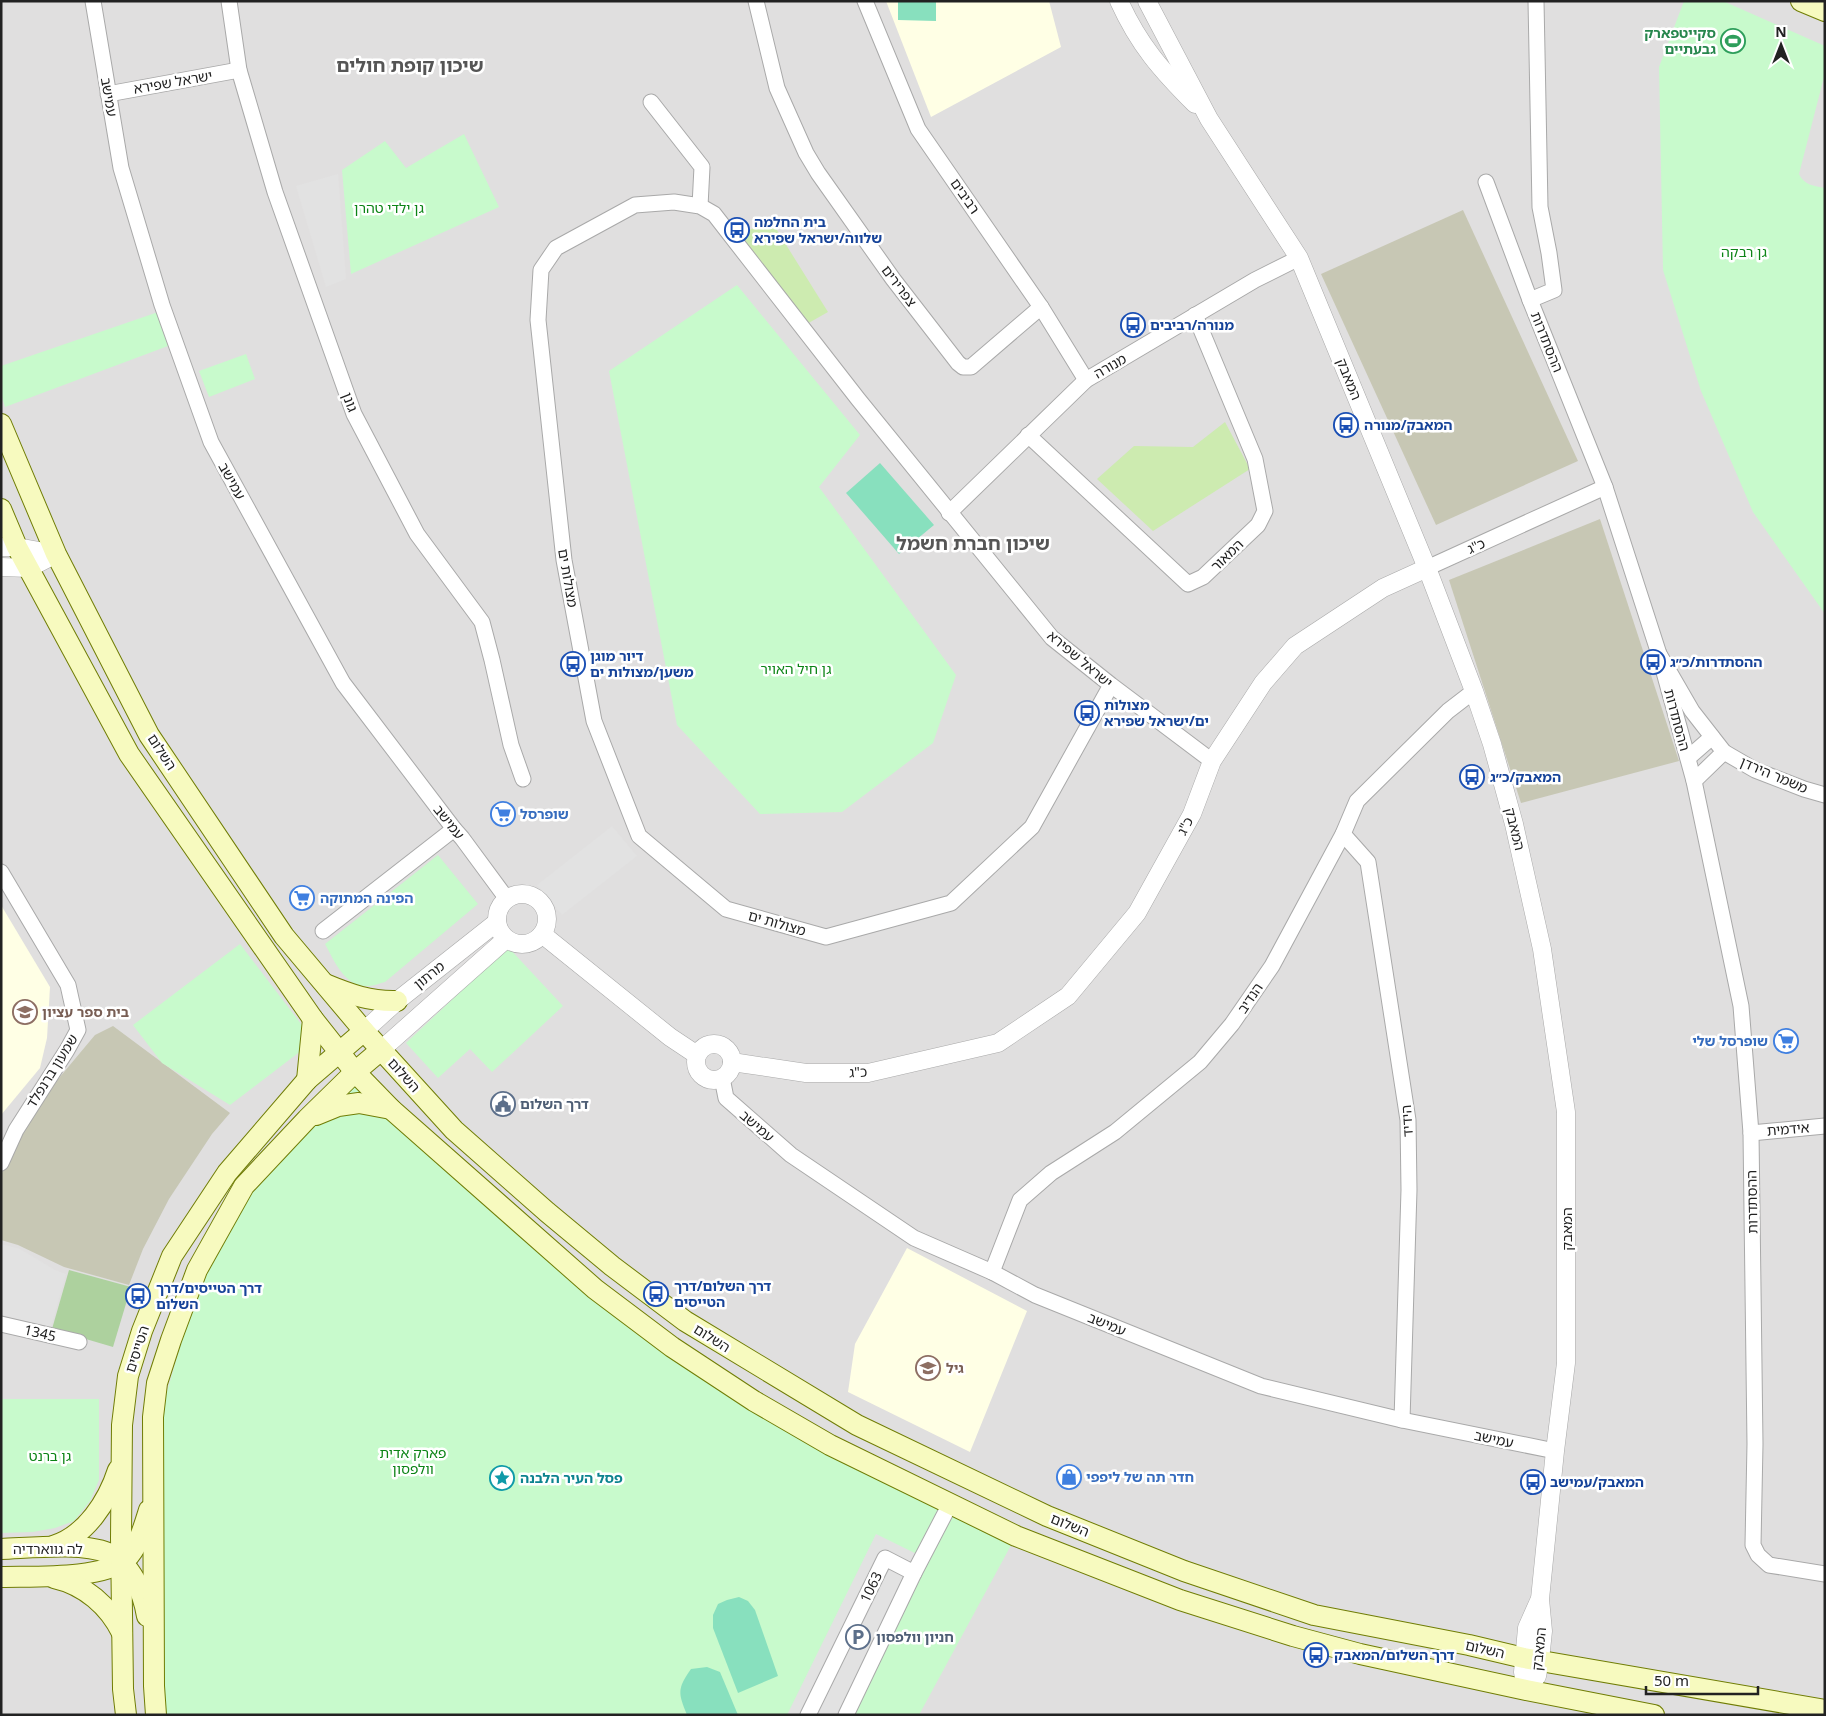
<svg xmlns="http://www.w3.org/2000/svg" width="1826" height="1716" viewBox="0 0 1826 1716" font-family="'Noto Sans','Noto Sans Hebrew',sans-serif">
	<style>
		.residential { fill: #e0dfdf }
		.education { fill: #ffffe5 }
		.construction { fill: #c7c7b4 }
		.grass { fill: #cdebb0 }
		.forest { fill: #add19e }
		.park { fill: #c8facc }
		.pitch { fill: #88e0be }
		.parking { fill: #e2e2e2 }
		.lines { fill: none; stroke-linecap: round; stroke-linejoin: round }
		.minor-casing { stroke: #a9a9a9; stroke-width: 17 }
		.tertiary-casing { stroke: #a9a9a9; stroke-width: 19 }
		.secondary-casing { stroke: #707d05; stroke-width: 22 }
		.minor { stroke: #fff; stroke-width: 15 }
		.tertiary { stroke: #fff; stroke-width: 18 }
		.secondary { stroke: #f7fabf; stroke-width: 20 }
		.labels { text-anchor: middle; stroke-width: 5; stroke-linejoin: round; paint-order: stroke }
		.leisure-label { font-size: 14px; font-weight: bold; fill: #27864d; stroke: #fff; text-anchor: end }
		.street-label { font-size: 14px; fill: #222; stroke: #fff }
		.park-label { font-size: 14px; fill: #0c8416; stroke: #fff }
		.transit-label { font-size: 14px; font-weight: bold; fill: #164399; stroke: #fff; text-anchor: start }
		.shop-label { font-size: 14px; font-weight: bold; fill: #366cbe; stroke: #fff; text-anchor: start }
		.education-label { font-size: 14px; font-weight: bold; fill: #785e54; stroke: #fff; text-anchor: start }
		.service-label { font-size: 14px; font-weight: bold; fill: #4e5e75; stroke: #fff; text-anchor: start }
		.culture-label { font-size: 14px; font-weight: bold; fill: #0d838f; stroke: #fff; text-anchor: start }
		.district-label { font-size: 19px; font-weight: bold; fill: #555; stroke: #fff }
	</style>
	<rect width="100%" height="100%" fill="#f2efe9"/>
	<!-- residential -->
	<rect class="residential" x="1" y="1" width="1824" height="1714"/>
	<!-- education -->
	<g class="education">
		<path d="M886 1H1049L1061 47 931 117Z"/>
		<path d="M1 905 50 987 47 1038 40 1068 1 1115Z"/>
		<path d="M907 1248 1027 1311 970 1452 848 1392 855 1344Z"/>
	</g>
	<!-- construction -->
	<g class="construction">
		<path d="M1463 210 1578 461 1436 525 1321 274Z"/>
		<path d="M1600 519 1679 761 1521 803 1449 580Z"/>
		<path d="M113 1026 230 1113 212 1134 169 1199 143 1249 129 1285 64 1267 18 1245 1 1240V1175L14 1148 54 1084 95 1035Z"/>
	</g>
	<!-- grass -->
	<g class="grass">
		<path d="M770 219 828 312 805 325 735 238Z"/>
		<path d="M1225 422 1250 469 1153 531 1097 479 1134 446 1193 447Z"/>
	</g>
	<!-- forest -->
	<path class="forest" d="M69 1270 131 1287 113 1347 52 1329Z"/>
	<!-- park -->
	<g class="park">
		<path d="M1684 1H1723L1825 46V73L1799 174C1804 185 1814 186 1825 188V614L1753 512 1701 391 1663 270 1659 67Z"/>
		<path d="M464 134 499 207 351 274 342 170 385 141 406 168Z"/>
		<path d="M737 285 860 435 819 487 956 675 933 743 842 812 760 814 677 725 609 371Z"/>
		<path d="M164 310 176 343 5 407 1 394V366Z"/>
		<path d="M246 354 255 379 209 397 199 371Z"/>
		<path d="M438 855 478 904 385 982C380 983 374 986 369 986 345 988 335 962 325 944Z"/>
		<path d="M240 944 314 1041 230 1105 162 1063 133 1025Z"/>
		<path d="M508 947 563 1006 492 1072 470 1049 438 1078 406 1043Z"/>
		<path d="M355 1072 672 1347 1016 1536 919 1715H162V1409L182 1340 205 1270 244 1186Z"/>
		<path d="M2 1399H99V1480L90 1501 74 1521 55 1528 33 1532 1 1533Z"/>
	</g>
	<!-- pitch -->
	<g class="pitch">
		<path d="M898 1H936V21L898 20Z"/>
		<path d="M880 463 934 525 899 554 846 493Z"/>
		<path d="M739 1597 748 1601 755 1610 778 1676 738 1693 713 1628V1615L718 1604 727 1600Z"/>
		<path d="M707 1667 720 1672 738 1715H687C678 1693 677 1689 691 1669Z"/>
	</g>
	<!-- parking -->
	<g class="parking">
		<path d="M338 174 346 279 326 287 296 186Z"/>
		<path d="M612 826 637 856 562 915 537 885Z"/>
		<path d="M1 1244 20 1249 55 1270 66 1274 51 1327 1 1315Z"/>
		<path d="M876 1534 929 1560 853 1715H787Z"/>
	</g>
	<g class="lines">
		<defs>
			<g id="minor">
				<path d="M93 1 121 168 162 305 211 442 343 683 454 829 462 838 507 899"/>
				<path d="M229 1 239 70 275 192 354 414 417 534 482 622 492 660 511 745 523 779"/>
				<path d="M756 1 777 88 806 153 818 173 893 279 958 363 963 367H971L1041 307"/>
				<path d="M865 1 918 129 1041 307 1086 380"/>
				<path d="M108 94 239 70"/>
				<path d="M651 102 702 167 700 206"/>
				<path d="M1486 182 1530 300 1605 487 1659 654 1692 711 1724 752 1755 770 1804 789 1825 795"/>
				<path d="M1530 300 1554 290 1549 253 1540 207 1536 1"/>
				<path d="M1028 435 1188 584 1203 577 1258 525 1265 511 1255 459 1195 315"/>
				<path d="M949 513 1086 380 1255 280 1299 258"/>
				<path d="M1427 568 1605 487"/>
				<path d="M1659 654 1694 781 1741 1006 1751 1133 1755 1444 1753 1545 1758 1555 1769 1565 1825 1574"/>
				<path d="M1111 685 1032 827 951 903 826 937 726 909 639 836 594 721 564 560 538 320 541 270 556 248 635 205 674 202 700 206 714 214 858 399 1052 638 1111 685 1212 761"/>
				<path d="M1688 758 1712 737"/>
				<path d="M1694 781 1724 752"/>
				<path d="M1343 834 1368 862 1408 1120 1409 1190 1402 1420"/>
				<path d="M1 872 68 985 78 1030 67 1050 16 1130 1 1163"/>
				<path d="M323 931 454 829"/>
				<path d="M722 1078 726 1098 791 1155 914 1238 992 1272 1035 1295 1261 1386 1402 1420 1555 1451"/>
				<path d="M1751 1133 1825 1126"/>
				<path d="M992 1272 1020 1200 1051 1173 1115 1132 1200 1062 1232 1024 1272 966 1343 834 1357 801 1448 711 1474 691"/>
				<path d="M1 1324 79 1342"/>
				<path d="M808 1715 885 1558 914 1573 950 1504"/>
				<path d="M846 1715 914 1573"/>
			</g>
			<g id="tertiary">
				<path d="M1119 1C1139 45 1161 70 1195 104"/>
				<path d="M1147 1 1209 119 1299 258 1427 568 1474 691 1492 744 1514 824 1542 949 1566 1112V1363L1555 1451 1540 1599 1543 1631 1540 1660 1537 1676 1526 1690"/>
				<path d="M1 547H17L56 554"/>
				<path d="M1 567 29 568 56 554"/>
				<circle cx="522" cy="919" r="25"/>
				<path d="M542 934 670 1037 697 1055"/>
				<path d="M364 1031 397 1001 497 922"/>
				<circle cx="714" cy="1062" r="18"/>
				<path d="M381 1050 506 939"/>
				<path d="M732 1062 806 1073H868L998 1043 1068 996 1137 913 1192 814 1212 761 1263 683 1295 646 1383 588 1427 568"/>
				<path d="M1526 1690 1523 1672 1527 1628 1539 1601"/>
			</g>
			<g id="secondary">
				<path d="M1801 1 1825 11"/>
				<path d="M1 424 56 554 149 735 284 936 364 1031 454 1130 547 1212 612 1266 685 1321 857 1425 1047 1516 1184 1571 1314 1615 1469 1645 1524 1658 1825 1710"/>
				<path d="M1 509 17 547 129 754 313 1019 355 1072 391 1109 595 1289 672 1347 754 1401 830 1445 1016 1536 1180 1600 1293 1636 1360 1654 1526 1690 1654 1715"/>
				<path d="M325 984C349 994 371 1002 397 1001"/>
				<path d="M307 1080 313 1019"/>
				<path d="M316 1115 338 1106 359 1103 391 1109"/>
				<path d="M53 1546C86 1536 108 1501 118 1470"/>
				<path d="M1 1549C30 1548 82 1542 108 1553 132 1564 143 1593 147 1616"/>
				<path d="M1 1577C33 1576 102 1580 126 1559 138 1548 144 1526 149 1510"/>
				<path d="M54 1578C85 1585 109 1606 122 1633"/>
				<path d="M126 1715 123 1689 121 1538 122 1425 128 1376 142 1331 172 1256 227 1173 307 1080 364 1031"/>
				<path d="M156 1715 154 1686 153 1417 157 1383 171 1340 197 1270 244 1186 307 1119 355 1072 381 1050"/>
			</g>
		</defs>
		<!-- minor casing -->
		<use href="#minor" class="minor-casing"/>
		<!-- tertiary casing -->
		<use href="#tertiary" class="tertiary-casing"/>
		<!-- secondary casing -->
		<use href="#secondary" class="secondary-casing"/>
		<!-- minor -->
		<use href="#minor" class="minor"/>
		<!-- tertiary -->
		<use href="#tertiary" class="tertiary"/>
		<!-- secondary -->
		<use href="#secondary" class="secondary"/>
	</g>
	<!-- icons -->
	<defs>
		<symbol id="stadium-ring" viewBox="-11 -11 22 22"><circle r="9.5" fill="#fff" stroke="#2e9e5b" stroke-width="1.5"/><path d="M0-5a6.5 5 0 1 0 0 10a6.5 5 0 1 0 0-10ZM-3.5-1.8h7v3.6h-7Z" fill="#2e9e5b"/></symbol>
		<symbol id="bus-ring" viewBox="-11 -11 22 22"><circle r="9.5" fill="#fff" stroke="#1a4fb4" stroke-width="1.5"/><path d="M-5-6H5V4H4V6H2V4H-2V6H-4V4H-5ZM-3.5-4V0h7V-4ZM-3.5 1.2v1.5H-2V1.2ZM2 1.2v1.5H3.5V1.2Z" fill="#1a4fb4"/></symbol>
		<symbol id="supermarket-ring" viewBox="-11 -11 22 22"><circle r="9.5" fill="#fff" stroke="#3f7fe0" stroke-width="1.5"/><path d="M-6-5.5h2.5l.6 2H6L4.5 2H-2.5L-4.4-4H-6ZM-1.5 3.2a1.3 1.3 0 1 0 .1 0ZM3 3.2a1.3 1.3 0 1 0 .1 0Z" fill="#3f7fe0"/></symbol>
		<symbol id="school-ring" viewBox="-11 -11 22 22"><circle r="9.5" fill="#fff" stroke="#8d6e63" stroke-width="1.5"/><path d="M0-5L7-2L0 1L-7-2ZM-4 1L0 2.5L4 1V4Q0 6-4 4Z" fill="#8d6e63"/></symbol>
		<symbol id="civic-ring" viewBox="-11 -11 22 22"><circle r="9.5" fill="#fff" stroke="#5c6f8a" stroke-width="1.5"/><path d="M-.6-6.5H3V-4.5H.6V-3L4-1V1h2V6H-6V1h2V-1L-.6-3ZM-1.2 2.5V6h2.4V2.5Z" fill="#5c6f8a"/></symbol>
		<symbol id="shop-ring" viewBox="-11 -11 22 22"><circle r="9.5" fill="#fff" stroke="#3f7fe0" stroke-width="1.5"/><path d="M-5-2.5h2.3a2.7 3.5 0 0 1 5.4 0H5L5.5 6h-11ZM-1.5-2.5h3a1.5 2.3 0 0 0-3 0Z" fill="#3f7fe0"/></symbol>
		<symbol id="sight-ring" viewBox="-11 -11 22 22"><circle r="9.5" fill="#fff" stroke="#0f9aa8" stroke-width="1.5"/><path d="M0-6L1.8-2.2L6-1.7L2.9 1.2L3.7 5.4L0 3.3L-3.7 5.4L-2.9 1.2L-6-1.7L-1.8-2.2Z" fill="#0f9aa8"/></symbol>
		<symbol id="parking-ring" viewBox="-11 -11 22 22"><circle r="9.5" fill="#fff" stroke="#5c6f8a" stroke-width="1.5"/><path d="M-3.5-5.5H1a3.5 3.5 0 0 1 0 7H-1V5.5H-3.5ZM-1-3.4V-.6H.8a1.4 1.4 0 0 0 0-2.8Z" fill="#5c6f8a"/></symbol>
	</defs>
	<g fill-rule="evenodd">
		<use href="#stadium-ring" x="1719" y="27" width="28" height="28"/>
		<use href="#bus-ring" x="723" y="216" width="28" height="28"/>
		<use href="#bus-ring" x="1119" y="311" width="28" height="28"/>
		<use href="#bus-ring" x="1332" y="411" width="28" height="28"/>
		<use href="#bus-ring" x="1639" y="648" width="28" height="28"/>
		<use href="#bus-ring" x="559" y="650" width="28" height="28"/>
		<use href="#bus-ring" x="1073" y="699" width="28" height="28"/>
		<use href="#bus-ring" x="1458" y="763" width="28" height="28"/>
		<use href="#supermarket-ring" x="489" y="800" width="28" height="28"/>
		<use href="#supermarket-ring" x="288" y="884" width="28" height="28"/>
		<use href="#school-ring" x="11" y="998" width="28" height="28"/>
		<use href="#supermarket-ring" x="1772" y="1027" width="28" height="28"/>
		<use href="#civic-ring" x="489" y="1090" width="28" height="28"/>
		<use href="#bus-ring" x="642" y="1280" width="28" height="28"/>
		<use href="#bus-ring" x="124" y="1282" width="28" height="28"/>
		<use href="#school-ring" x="914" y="1354" width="28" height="28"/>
		<use href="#shop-ring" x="1055" y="1463" width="28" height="28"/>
		<use href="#sight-ring" x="488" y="1464" width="28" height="28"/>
		<use href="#bus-ring" x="1519" y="1468" width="28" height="28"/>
		<use href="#parking-ring" x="844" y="1623" width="28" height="28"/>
		<use href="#bus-ring" x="1302" y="1641" width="28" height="28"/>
	</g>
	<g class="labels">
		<!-- leisure labels -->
		<g class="leisure-label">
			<text x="1716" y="38">סקייטפארק<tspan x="1716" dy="16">גבעתיים</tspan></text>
		</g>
		<!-- street labels -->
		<g class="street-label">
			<text transform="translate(173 82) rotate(-10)" y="5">ישראל שפירא</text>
			<text transform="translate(109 97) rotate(80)" y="5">עמישב</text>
			<text transform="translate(965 196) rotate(55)" y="5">רביבים</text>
			<text transform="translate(899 286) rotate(53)" y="5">צפרירים</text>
			<text transform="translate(1547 342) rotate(68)" y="5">ההסתדרות</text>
			<text transform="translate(1110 366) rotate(-30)" y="5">מנורה</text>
			<text transform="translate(1349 379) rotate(68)" y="5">המאבק</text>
			<text transform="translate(350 402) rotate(69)" y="5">גונן</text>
			<text transform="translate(232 481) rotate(61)" y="5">עמישב</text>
			<text transform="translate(1476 546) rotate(-25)" y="5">כ"ג</text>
			<text transform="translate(1227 555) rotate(-44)" y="5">המאור</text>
			<text transform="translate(568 578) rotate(80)" y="5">מצולות ים</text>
			<text transform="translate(1080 659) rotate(40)" y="5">ישראל שפירא</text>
			<text transform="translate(1677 720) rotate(75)" y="5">ההסתדרות</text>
			<text transform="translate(162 752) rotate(57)" y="5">השלום</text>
			<text transform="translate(1774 775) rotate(23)" y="5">משמר הירדן</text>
			<text transform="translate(449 822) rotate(51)" y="5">עמישב</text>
			<text transform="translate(1185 826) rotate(-62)" y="5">כ"ג</text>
			<text transform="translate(1515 829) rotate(76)" y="5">המאבק</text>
			<text transform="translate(777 923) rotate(16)" y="5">מצולות ים</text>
			<text transform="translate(429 975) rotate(-39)" y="5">מרתון</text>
			<text transform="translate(1250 998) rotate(-56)" y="5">הנדיב</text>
			<text transform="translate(52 1071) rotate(-58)" y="5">שמעון ברנפלד</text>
			<text transform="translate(858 1072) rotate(-3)" y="5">כ"ג</text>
			<text transform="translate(404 1075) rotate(48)" y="5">השלום</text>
			<text transform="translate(1407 1121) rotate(-94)" y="5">הידיד</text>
			<text transform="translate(757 1126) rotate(41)" y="5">עמישב</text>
			<text transform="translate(1788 1129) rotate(-5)" y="5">אידמית</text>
			<text transform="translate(1752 1202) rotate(-91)" y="5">ההסתדרות</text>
			<text transform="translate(1567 1229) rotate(-90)" y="5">המאבק</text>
			<text transform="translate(1107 1324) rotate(22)" y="5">עמישב</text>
			<text transform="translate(40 1333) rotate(13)" y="5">1345</text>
			<text transform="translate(712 1338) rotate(32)" y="5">השלום</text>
			<text transform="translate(137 1349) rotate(-72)" y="5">הטייסים</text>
			<text transform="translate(1494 1439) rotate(12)" y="5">עמישב</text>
			<text transform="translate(1070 1525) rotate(22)" y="5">השלום</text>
			<text x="48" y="1554">לה גווארדיה</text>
			<text transform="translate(871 1587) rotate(-64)" y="5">1063</text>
			<text transform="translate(1485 1649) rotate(13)" y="5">השלום</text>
			<text transform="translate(1539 1649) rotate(-84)" y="5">המאבק</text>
		</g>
		<!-- park labels -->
		<g class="park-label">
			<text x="389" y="213">גן ילדי טהרן</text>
			<text x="1744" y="257">גן רבקה</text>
			<text x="796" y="674">גן חיל האויר</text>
			<text x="413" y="1458">פארק אדית<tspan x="413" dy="16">וולפסון</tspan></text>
			<text x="50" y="1461">גן ברנט</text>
		</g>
		<!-- transit labels -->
		<g class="transit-label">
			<text x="754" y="227">בית החלמה<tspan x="754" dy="16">שלווה/ישראל שפירא</tspan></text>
			<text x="1150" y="330">מנורה/רביבים</text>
			<text x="1364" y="430">המאבק/מנורה</text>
			<text x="590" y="661">דיור מוגן<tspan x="590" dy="16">משען/מצולות ים</tspan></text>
			<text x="1670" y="667">ההסתדרות/כ״ג</text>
			<text x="1104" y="710">מצולות<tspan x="1104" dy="16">ים/ישראל שפירא</tspan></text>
			<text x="1490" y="782">המאבק/כ״ג</text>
			<text x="674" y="1291">דרך השלום/דרך<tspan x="674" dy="16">הטייסים</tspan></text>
			<text x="156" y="1293">דרך הטייסים/דרך<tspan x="156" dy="16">השלום</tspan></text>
			<text x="1550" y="1487">המאבק/עמישב</text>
			<text x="1334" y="1660">דרך השלום/המאבק</text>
		</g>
		<!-- shop labels -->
		<g class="shop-label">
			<text x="520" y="819">שופרסל</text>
			<text x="320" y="903">הפינה המתוקה</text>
			<text x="1768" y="1046" text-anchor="end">שופרסל שלי</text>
			<text x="1086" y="1482">חדר תה של ליפפי</text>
		</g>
		<!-- education labels -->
		<g class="education-label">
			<text x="42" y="1017">בית ספר עציון</text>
			<text x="946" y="1373">גיל</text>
		</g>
		<!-- service labels -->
		<g class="service-label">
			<text x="520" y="1109">דרך השלום</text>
			<text x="876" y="1642">חניון וולפסון</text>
		</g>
		<!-- culture labels -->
		<g class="culture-label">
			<text x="520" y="1483">פסל העיר הלבנה</text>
		</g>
		<!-- district labels -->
		<g class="district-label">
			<text x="410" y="72">שיכון קופת חולים</text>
			<text x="973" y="550">שיכון חברת חשמל</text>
		</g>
	</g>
	<!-- border -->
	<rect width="1826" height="1716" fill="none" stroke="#222222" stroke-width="5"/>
	<!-- north arrow -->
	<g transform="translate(1781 45)" stroke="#ffffff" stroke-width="4" paint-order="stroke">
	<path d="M0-4L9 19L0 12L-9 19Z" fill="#222222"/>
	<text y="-8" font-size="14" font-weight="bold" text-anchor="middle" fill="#222222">N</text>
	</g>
	<!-- scale -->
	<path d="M1646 1686v8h112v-8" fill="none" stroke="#222222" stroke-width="2.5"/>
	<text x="1654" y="1686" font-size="15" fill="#222222" stroke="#ffffff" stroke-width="4" paint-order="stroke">50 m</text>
</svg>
